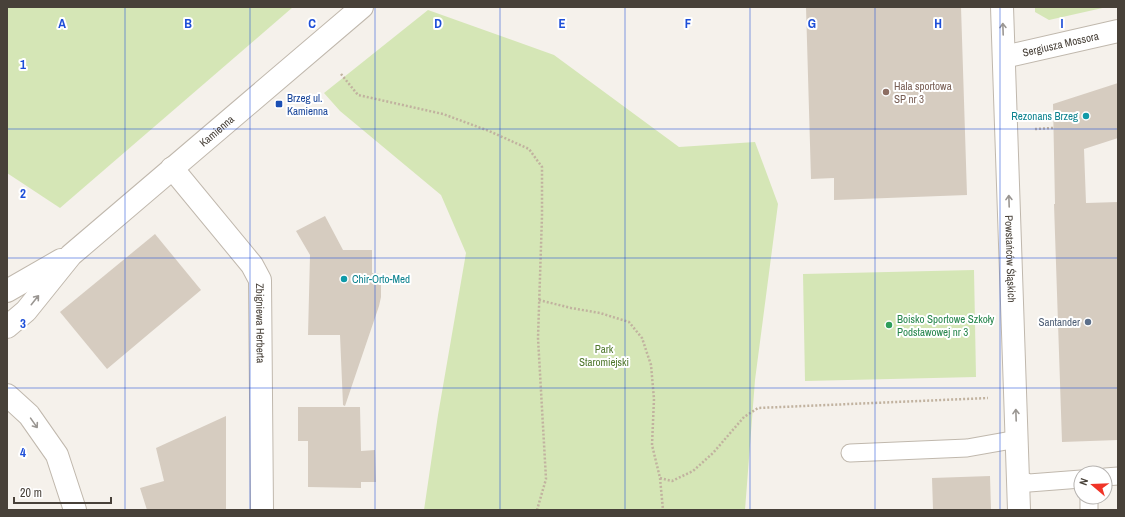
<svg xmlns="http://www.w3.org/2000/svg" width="1125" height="517" viewBox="0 0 1125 517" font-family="'Archivo Narrow',sans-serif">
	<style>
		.green { fill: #d5e6b6 }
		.building { fill: #d6ccc0 }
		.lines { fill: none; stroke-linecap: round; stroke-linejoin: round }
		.service-casing { stroke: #c0b8ad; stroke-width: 19 }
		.minor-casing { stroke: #c0b8ad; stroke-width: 24 }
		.path { stroke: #c1b29f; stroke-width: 2.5; stroke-dasharray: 2 2; stroke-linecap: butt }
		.service { stroke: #fff; stroke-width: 17 }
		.minor { stroke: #fff; stroke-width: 22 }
		.oneway { stroke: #9a9692 }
		.grid { fill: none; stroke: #1d4ed8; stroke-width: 1; stroke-opacity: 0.55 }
		.education-dot { fill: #8d6e63; stroke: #fff; stroke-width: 1.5 }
		.transit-dot { fill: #1a4fb4; stroke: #fff; stroke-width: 1.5 }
		.culture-dot { fill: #0f9aa8; stroke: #fff; stroke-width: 1.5 }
		.service-dot { fill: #5c6f8a; stroke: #fff; stroke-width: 1.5 }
		.leisure-dot { fill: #2e9e5b; stroke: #fff; stroke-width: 1.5 }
		.labels { text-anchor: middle; stroke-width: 4; stroke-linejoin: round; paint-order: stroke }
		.street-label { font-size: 11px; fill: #484139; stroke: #fff }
		.education-label { font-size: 11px; fill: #785e54; stroke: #fff; text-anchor: start }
		.transit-label { font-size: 11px; fill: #164399; stroke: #fff; text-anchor: start }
		.culture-label { font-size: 11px; fill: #0d838f; stroke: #fff; text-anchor: end }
		.leisure-label { font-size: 11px; fill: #27864d; stroke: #fff; text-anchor: start }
		.service-label { font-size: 11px; fill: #4e5e75; stroke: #fff; text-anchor: end }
		.park-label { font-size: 11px; fill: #50782e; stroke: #fff }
		.grid-label { font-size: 13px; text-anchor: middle; font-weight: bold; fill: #1d4ed8; stroke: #fff; stroke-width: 4; stroke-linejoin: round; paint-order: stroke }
	</style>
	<rect width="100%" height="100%" fill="#f5f1eb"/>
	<!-- green -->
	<g class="green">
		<path d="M7 7H293L60 208 7 173Z"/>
		<path d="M1035 7H1107L1049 20 1035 12Z"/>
		<path d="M428 10 554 55 679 147 755 142 778 204 755 380 745 510H424L438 415 466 253 441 195 340 111 324 93Z"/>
		<path d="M974 270 976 377 805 381 803 274Z"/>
	</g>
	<!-- building -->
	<g class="building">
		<path d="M806 7H961L967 195 834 200V178L811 179Z"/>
		<path d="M1118 83V138L1084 149 1086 203 1118 202V440L1062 442 1054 204H1055L1053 104Z"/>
		<path d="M325 216 343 250H372V273H378L381 285V297L379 306 345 406 343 405 340 335H308L310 255 296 231Z"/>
		<path d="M155 234 201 290 107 369 60 312Z"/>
		<path d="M298 407H360L361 451 375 450 376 482H361V488L308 487V441H298Z"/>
		<path d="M226 416V510H147L140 488 164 481 156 448Z"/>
		<path d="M990 476 991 510H933L932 478Z"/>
	</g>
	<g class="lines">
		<defs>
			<g id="service">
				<path d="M850 453 967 448 1017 439"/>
				<path d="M1105 477 1118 476"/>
				<path d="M1018 479 1029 483 1081 479"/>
				<path d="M1089 510V497"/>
			</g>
			<g id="minor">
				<path id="s1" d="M1002 7 1019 510"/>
				<path id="s2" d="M1004 57 1118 31"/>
				<path id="s3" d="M172 168 252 265 260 280 262 510"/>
				<path d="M7 291 61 260"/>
				<path id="s4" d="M7 327 26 311 71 255 362 7"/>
				<path d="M7 395 29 415 57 455 75 510"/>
			</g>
		</defs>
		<!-- service casing -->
		<use href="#service" class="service-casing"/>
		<!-- minor casing -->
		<use href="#minor" class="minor-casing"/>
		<!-- path -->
		<g class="path">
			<path d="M341 74 358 95 443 114 489 131 529 149 542 167V216L538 338 546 479 537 510"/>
			<path d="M1035 129 1053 128"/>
			<path d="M539 300 571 308 600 313 629 322 642 338 651 365 654 399 652 445 660 478 663 510"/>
			<path d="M660 478 672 481 693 471 713 453 744 417 758 408 988 398"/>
		</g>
		<!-- service -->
		<use href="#service" class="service"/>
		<!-- minor -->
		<use href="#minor" class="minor"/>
	</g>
	<!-- one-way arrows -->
	<defs><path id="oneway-shaft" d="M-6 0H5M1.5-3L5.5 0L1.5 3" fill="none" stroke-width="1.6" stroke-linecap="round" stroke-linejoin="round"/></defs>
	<g class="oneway">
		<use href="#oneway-shaft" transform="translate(1003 29) rotate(-92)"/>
		<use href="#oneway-shaft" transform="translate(1009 201) rotate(-92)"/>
		<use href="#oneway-shaft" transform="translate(35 300) rotate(-51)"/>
		<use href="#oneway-shaft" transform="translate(1016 415) rotate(-92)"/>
		<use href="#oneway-shaft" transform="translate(34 423) rotate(55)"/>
	</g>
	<!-- grid -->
	<path class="grid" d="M125 7V510M250 7V510M375 7V510M500 7V510M625 7V510M750 7V510M875 7V510M1000 7V510M7 129H1118M7 258H1118M7 388H1118"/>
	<!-- markers -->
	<circle class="education-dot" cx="886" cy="92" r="4"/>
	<rect class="transit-dot" x="275" y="100" width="8" height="8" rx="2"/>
	<g class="culture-dot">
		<circle cx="1086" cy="116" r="4"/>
		<circle cx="344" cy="279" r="4"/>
	</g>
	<circle class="service-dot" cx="1088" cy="322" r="4"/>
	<circle class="leisure-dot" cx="889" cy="325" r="4"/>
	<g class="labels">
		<!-- street labels -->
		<g class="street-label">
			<text dy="4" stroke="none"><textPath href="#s2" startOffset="58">Sergiusza Mossora</textPath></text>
			<text dy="4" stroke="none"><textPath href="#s4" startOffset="288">Kamienna</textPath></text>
			<text dy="4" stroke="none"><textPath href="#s1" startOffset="252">Powstańców Śląskich</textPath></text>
			<text dy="4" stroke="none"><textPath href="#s3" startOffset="186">Zbigniewa Herberta</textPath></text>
		</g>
		<!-- education labels -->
		<g class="education-label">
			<text x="894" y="90">Hala sportowa<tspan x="894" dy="13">SP nr 3</tspan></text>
		</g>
		<!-- transit labels -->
		<g class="transit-label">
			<text x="287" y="102">Brzeg ul.<tspan x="287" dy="13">Kamienna</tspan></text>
		</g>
		<!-- culture labels -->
		<g class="culture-label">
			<text x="1078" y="120">Rezonans Brzeg</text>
			<text x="352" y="283" text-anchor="start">Chir-Orto-Med</text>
		</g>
		<!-- leisure labels -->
		<g class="leisure-label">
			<text x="897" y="323">Boisko Sportowe Szkoły<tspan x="897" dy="13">Podstawowej nr 3</tspan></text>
		</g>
		<!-- service labels -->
		<g class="service-label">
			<text x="1080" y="326">Santander</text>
		</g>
		<!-- park labels -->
		<g class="park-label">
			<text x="604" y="353">Park<tspan x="604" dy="13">Staromiejski</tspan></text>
		</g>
	</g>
	<g class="grid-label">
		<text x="62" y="28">A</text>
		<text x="188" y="28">B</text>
		<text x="312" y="28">C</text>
		<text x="438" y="28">D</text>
		<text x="562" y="28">E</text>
		<text x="688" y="28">F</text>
		<text x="812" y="28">G</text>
		<text x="938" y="28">H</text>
		<text x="1062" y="28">I</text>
		<text x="23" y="69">1</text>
		<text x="23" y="198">2</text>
		<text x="23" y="328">3</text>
		<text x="23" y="457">4</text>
	</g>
	<!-- border -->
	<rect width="1125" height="517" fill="none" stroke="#484139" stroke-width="16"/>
	<!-- north arrow -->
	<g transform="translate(1093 485) rotate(289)"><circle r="19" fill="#ffffff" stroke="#b6b3b0"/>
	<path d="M0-3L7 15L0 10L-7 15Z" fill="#f03427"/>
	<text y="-6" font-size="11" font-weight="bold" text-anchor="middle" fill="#484139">N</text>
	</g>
	<!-- scale -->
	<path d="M14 497v6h97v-6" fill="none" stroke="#484139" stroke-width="2"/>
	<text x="20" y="497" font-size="12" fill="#484139" stroke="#ffffff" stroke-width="3" paint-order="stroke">20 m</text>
</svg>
